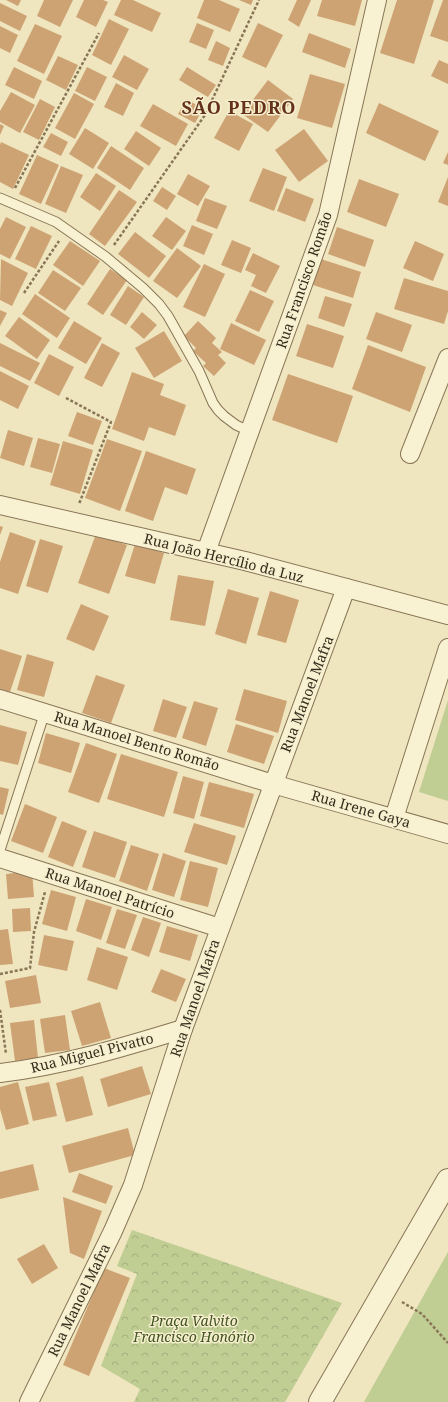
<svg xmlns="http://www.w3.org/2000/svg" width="448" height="1402" viewBox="0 0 448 1402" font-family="'Noto Serif',serif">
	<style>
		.grass { fill: #c0cd93 }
		.park { fill: url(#park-crowns) }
		.building { fill: #cea374 }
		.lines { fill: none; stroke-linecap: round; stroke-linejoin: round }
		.service-casing { stroke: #887657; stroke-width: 11 }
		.minor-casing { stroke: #887657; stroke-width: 20 }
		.tertiary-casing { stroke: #887657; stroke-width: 24 }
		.path { stroke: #887657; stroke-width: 2.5; stroke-dasharray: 3 2; stroke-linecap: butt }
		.service { stroke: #f9f2d2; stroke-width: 9 }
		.minor { stroke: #f9f2d2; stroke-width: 18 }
		.tertiary { stroke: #f9f2d2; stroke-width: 22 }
		.labels { text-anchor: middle; stroke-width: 3; stroke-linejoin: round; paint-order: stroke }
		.street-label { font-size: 14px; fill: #372c1c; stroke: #f6efcf }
		.park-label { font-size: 14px; font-style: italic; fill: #425422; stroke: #f6efcf }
		.district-label { font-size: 18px; font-weight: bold; letter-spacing: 1px; fill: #64311a; stroke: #f6efcf }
	</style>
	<defs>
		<pattern id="park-crowns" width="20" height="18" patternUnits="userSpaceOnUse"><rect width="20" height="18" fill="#c0cd93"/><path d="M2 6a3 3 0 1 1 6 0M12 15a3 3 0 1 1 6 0" fill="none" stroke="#a6b07e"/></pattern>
	</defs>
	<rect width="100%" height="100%" fill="#efe5bf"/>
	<!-- grass -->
	<g class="grass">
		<path d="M448 700V801L419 792Z"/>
		<path d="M448 1252V1402H364Z"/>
	</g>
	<!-- park -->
	<path class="park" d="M132 1230 342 1303 285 1402H134L140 1389 101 1366 137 1274 117 1266Z"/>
	<!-- building -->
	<g class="building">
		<path d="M6 0H21L18 6Z"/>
		<path d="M44 0H73L60 27 37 16Z"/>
		<path d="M84 0H103L108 2 96 27 76 17Z"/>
		<path d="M121 0H133L161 13 152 32 114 15Z"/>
		<path d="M204 0H219L240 9 230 32 197 18Z"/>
		<path d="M239 0H253L251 5Z"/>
		<path d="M297 0H311L299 27 288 20Z"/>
		<path d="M322 0H362L355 26 317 16Z"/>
		<path d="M397 0H434L414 64 380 53Z"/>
		<path d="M443 0H448V42L430 36Z"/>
		<path d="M0 3 27 16 20 31 0 21Z"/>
		<path d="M109 19 129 29 111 65 92 55Z"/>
		<path d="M197 23 214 30 206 49 189 42Z"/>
		<path d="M258 23 283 35 266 68 242 57Z"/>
		<path d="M35 24 62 36 44 74 17 61Z"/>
		<path d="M0 26 18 35 10 53 0 48Z"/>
		<path d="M309 33 351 49 345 68 302 52Z"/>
		<path d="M216 41 230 48 223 66 208 60Z"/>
		<path d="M124 55 149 69 137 90 112 77Z"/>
		<path d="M58 56 78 65 66 90 46 80Z"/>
		<path d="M439 60 448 64V84L431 76Z"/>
		<path d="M14 67 42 81 34 99 5 85Z"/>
		<path d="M87 67 107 77 95 101 75 91Z"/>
		<path d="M187 67 216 85 208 97 179 80Z"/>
		<path d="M310 74 345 84 332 128 297 118Z"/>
		<path d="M268 80 293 99 268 132 242 114Z"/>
		<path d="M116 83 134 93 123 116 104 107Z"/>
		<path d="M11 92 35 105 20 133 0 122V111Z"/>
		<path d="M74 93 94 104 75 139 55 128Z"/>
		<path d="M40 99 55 107 39 140 23 132Z"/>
		<path d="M187 99 203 109 195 123 178 114Z"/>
		<path d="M379 103 439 131 425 161 366 133Z"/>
		<path d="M153 104 188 124 176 146 140 126Z"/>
		<path d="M229 111 253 124 239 151 214 138Z"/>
		<path d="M0 124 4 126 0 135Z"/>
		<path d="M85 128 109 143 93 169 69 154Z"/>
		<path d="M304 129 328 161 299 182 275 150Z"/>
		<path d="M136 131 161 148 149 166 124 149Z"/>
		<path d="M51 133 68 142 61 156 43 147Z"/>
		<path d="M1 142 29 155 13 189 0 182V145Z"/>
		<path d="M111 146 144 168 130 190 97 168Z"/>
		<path d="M448 152V165L443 163Z"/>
		<path d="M37 155 59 165 41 204 19 194Z"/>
		<path d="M61 166 83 175 66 213 45 204Z"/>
		<path d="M263 168 287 177 274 211 249 201Z"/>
		<path d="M96 173 116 186 100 211 80 197Z"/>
		<path d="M188 174 210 186 198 206 177 194Z"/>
		<path d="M448 177V206L438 202Z"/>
		<path d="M359 179 399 194 386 227 347 212Z"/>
		<path d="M162 187 176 196 167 210 153 201Z"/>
		<path d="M286 188 314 199 305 222 277 211Z"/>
		<path d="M119 190 137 202 105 246 89 234Z"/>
		<path d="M205 198 227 206 217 229 196 221Z"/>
		<path d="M6 217 26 227 10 259 0 254V229Z"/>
		<path d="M166 217 186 231 172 250 152 236Z"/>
		<path d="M192 225 213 234 204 255 183 246Z"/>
		<path d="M31 226 52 236 36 269 15 259Z"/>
		<path d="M337 227 374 240 365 267 328 254Z"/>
		<path d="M135 232 166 256 149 278 118 254Z"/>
		<path d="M232 240 251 248 241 273 221 265Z"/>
		<path d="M70 241 100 261 83 286 53 265Z"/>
		<path d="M415 241 444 254 433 281 403 268Z"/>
		<path d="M177 248 201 266 177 298 153 281Z"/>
		<path d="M253 253 280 266 266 293 251 286 256 275 245 270Z"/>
		<path d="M1 259 28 273 12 306 0 300Z"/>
		<path d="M321 259 361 272 353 298 313 285Z"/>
		<path d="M204 264 225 274 205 317 183 307Z"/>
		<path d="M110 269 127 280 103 315 87 304Z"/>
		<path d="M53 270 81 288 65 311 38 293Z"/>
		<path d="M404 278 448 291V311L444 324 394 309Z"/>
		<path d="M128 286 144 297 126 325 110 315Z"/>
		<path d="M250 290 274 301 259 332 235 321Z"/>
		<path d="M35 294 70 318 57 338 22 314Z"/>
		<path d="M325 296 352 304 344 327 318 318Z"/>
		<path d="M0 310 7 313 0 326Z"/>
		<path d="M142 312 157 325 144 339 130 327Z"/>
		<path d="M376 312 412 325 402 352 366 339Z"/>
		<path d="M19 317 50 340 37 359 5 336Z"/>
		<path d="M74 321 102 338 86 364 58 348Z"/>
		<path d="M198 321 216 338 212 343 222 352 218 355 226 363 214 376 203 366 206 363 193 351 196 348 184 336Z"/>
		<path d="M231 323 266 340 254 365 220 349Z"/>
		<path d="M307 324 344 336 333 368 296 356Z"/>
		<path d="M164 331 182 361 154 378 135 348Z"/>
		<path d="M0 343 40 363 30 381 0 366Z"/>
		<path d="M102 343 120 353 102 387 84 378Z"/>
		<path d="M368 345 426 367 410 412 352 389Z"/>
		<path d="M49 354 74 367 59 396 34 383Z"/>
		<path d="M0 371 29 386 18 409 0 400Z"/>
		<path d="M132 372 164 384 160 395 186 405 175 436 149 427 144 441 112 429Z"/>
		<path d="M288 374 353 396 337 443 272 420Z"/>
		<path d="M77 412 102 421 93 445 68 436Z"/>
		<path d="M8 430 33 438 24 466 0 458Z"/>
		<path d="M38 438 60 444 52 473 30 467Z"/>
		<path d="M107 439 142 451 120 511 85 498Z"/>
		<path d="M63 441 93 450 80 494 50 485Z"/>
		<path d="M146 451 196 469 187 495 165 487 153 521 125 511Z"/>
		<path d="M0 526 3 527 0 535Z"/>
		<path d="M10 532 36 541 18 594 0 588V562Z"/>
		<path d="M96 534 127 545 109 594 78 583Z"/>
		<path d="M40 539 63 546 48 593 26 586Z"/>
		<path d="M135 544 164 553 155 584 125 576Z"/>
		<path d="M178 575 214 581 205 626 170 620Z"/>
		<path d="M228 589 259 598 246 644 215 634Z"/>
		<path d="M270 591 299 600 286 643 257 635Z"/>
		<path d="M81 604 109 616 94 651 66 639Z"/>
		<path d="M0 649 22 656 10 692 0 689Z"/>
		<path d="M27 654 54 662 44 697 17 690Z"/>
		<path d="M96 675 125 685 111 723 82 713Z"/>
		<path d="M244 689 287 701 278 733 235 720Z"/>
		<path d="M163 699 187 707 176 738 153 731Z"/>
		<path d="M194 701 218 708 206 746 182 738Z"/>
		<path d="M236 724 274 736 264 764 227 752Z"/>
		<path d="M0 725 27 732 18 765 0 761Z"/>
		<path d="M46 733 80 743 71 773 38 763Z"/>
		<path d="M86 743 117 754 99 803 68 792Z"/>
		<path d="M121 754 178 772 164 817 107 799Z"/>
		<path d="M183 776 204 782 194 819 173 813Z"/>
		<path d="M209 782 254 794 244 828 200 816Z"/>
		<path d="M0 787 9 789 3 815 0 814Z"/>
		<path d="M25 804 57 817 43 853 11 841Z"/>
		<path d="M62 821 87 831 73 867 48 857Z"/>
		<path d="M194 823 236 836 227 865 184 852Z"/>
		<path d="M94 831 127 842 115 878 82 867Z"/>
		<path d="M131 845 159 854 147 891 119 881Z"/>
		<path d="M163 853 186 861 174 897 152 890Z"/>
		<path d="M190 861 218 868 208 907 180 900Z"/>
		<path d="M32 871 34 897 8 899 6 874Z"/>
		<path d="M51 890 76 897 67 931 42 924Z"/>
		<path d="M86 899 112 907 101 940 76 931Z"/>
		<path d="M30 908 31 931 13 932 12 909Z"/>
		<path d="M117 909 137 915 125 949 106 943Z"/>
		<path d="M143 917 161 923 149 957 131 950Z"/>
		<path d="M167 926 198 935 190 961 159 952Z"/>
		<path d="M8 929 13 964 0 965V930Z"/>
		<path d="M44 935 74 941 67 971 38 965Z"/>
		<path d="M97 947 128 957 117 990 87 980Z"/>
		<path d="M161 969 186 979 176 1002 151 992Z"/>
		<path d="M36 975 41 1003 10 1008 5 981Z"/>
		<path d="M100 1002 111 1038 82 1046 71 1011Z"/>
		<path d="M65 1015 70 1050 45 1053 40 1019Z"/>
		<path d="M34 1020 38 1058 15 1061 10 1023Z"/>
		<path d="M142 1066 151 1094 108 1107 100 1079Z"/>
		<path d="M83 1076 93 1115 66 1122 56 1083Z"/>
		<path d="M18 1082 29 1124 6 1130 0 1109V1087Z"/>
		<path d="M49 1082 57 1116 33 1121 25 1087Z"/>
		<path d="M128 1128 135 1155 69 1173 62 1146Z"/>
		<path d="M33 1164 39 1190 0 1199V1172Z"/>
		<path d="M79 1173 113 1186 106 1204 72 1192Z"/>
		<path d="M63 1197 102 1211 84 1259 70 1253Z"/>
		<path d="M44 1244 58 1268 32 1284 17 1259Z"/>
		<path d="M104 1268 130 1278 89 1376 63 1365Z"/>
	</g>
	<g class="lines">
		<defs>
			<g id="service">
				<path d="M0 198 56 222 106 257 143 288 159 304 168 316 199 371 213 403 218 410 224 416 236 425 251 432"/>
				<path d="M0 850 45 712"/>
			</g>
			<g id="minor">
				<path d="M410 454 448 358"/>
				<path d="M0 505 245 561 448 615"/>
				<path d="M206 552 328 215 377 0"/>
				<path d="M0 699 273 784 448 834"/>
				<path d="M394 818 448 648"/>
				<path d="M0 858 220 928"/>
				<path d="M0 1073C62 1066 124 1047 183 1029"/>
				<path d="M29 1402 113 1231 133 1185 183 1029 346 588"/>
			</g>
			<path id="tertiary" d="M320 1402 448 1180"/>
		</defs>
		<!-- service casing -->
		<use href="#service" class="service-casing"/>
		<!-- minor casing -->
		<use href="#minor" class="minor-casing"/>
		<!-- tertiary casing -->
		<use href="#tertiary" class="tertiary-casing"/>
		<!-- path -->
		<g class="path">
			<path d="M15 188 99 33"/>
			<path d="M114 245 205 115 259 0"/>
			<path d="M24 293 59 241"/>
			<path d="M66 398 111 422 79 504"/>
			<path d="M0 974 30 968 34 932 45 892"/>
			<path d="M0 1010 6 1054"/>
			<path d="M402 1302 422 1314 448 1343"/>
		</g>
		<!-- service -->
		<use href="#service" class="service"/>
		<!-- minor -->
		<use href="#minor" class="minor"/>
		<!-- tertiary -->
		<use href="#tertiary" class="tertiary"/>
	</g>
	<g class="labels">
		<!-- street labels -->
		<g class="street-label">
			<text transform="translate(304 280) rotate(-71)" y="5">Rua Francisco Romão</text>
			<text transform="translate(224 558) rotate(14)" y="5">Rua João Hercílio da Luz</text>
			<text transform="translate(307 694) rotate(-69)" y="5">Rua Manoel Mafra</text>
			<text transform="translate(137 741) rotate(17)" y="5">Rua Manoel Bento Romão</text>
			<text transform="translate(361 809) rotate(16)" y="5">Rua Irene Gaya</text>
			<text transform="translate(110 893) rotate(18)" y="5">Rua Manoel Patrício</text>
			<text transform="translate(195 998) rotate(-71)" y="5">Rua Manoel Mafra</text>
			<text transform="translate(92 1053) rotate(-14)" y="5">Rua Miguel Pivatto</text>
			<text transform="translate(79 1300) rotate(-64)" y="5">Rua Manoel Mafra</text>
		</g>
		<!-- park labels -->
		<g class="park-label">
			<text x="194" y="1326">Praça Valvito<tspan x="194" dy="16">Francisco Honório</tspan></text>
		</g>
		<!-- district labels -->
		<g class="district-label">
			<text x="239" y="114">SÃO PEDRO</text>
		</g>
	</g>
</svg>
